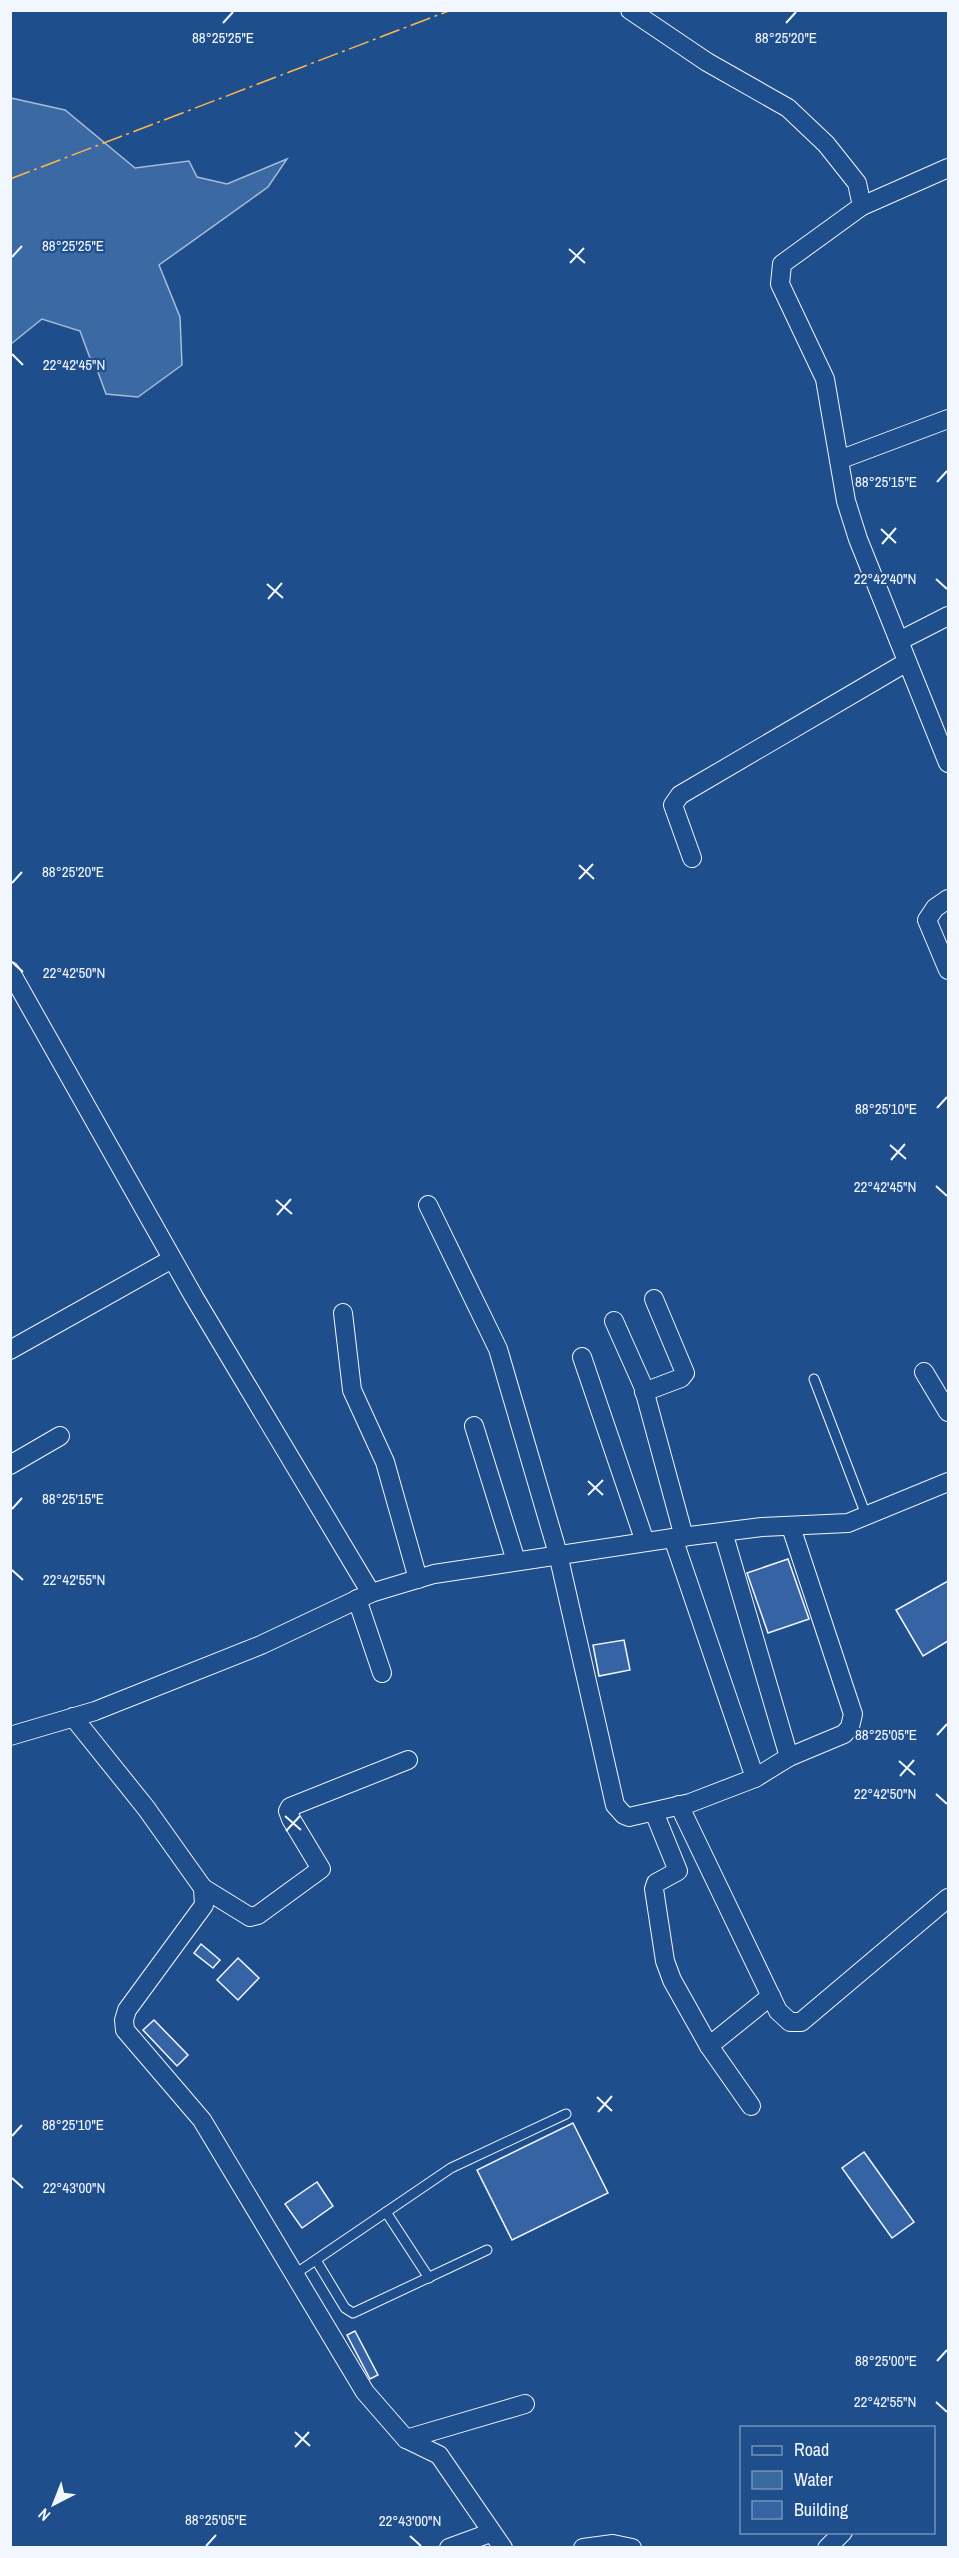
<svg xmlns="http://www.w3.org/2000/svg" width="959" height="2558" viewBox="0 0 959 2558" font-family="'Archivo Narrow',sans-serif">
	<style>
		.water { fill: #3b69a3; stroke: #a8bbd7; stroke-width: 1.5 }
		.building { fill: #3563a3; stroke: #f2f6ff; stroke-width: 1.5 }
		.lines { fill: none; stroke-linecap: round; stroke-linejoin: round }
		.lane-casing { stroke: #f2f6ff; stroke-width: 11 }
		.street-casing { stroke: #f2f6ff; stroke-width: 20 }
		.lane { stroke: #1f4e8c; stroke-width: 9 }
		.street { stroke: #1f4e8c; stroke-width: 18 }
		.power { stroke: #ffb74d; stroke-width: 1.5; stroke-dasharray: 21 4.5 3 4.5; stroke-linecap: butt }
		.ticks { fill: none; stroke: #f2f6ff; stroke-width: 2 }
		.ticks-label { font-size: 15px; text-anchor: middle; fill: #f2f6ff; stroke: #1f4e8c; stroke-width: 4.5; stroke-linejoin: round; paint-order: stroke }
	</style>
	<rect width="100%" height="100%" fill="#1f4e8c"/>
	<!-- water -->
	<path class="water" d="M11 98 65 110 135 168 189 161 197 177 227 184 287 159 268 187 159 265 180 317 182 365 138 397 106 394 98 372 106 360 90 358 80 331 42 319 11 344Z"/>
	<!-- building -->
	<g class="building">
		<path d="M788 1559 809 1619 768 1633 747 1573Z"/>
		<path d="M948 1581V1641L923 1656 896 1610Z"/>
		<path d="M624 1640 630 1670 599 1676 593 1645Z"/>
		<path d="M201 1944 220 1960 213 1968 194 1953Z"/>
		<path d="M238 1958 259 1978 238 2000 217 1980Z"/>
		<path d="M154 2020 188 2055 177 2066 143 2030Z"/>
		<path d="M573 2123 608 2193 512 2240 477 2170Z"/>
		<path d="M864 2152 914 2222 892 2238 842 2168Z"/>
		<path d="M317 2182 333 2206 302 2228 285 2204Z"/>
		<path d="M355 2331 378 2375 370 2379 347 2335Z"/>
	</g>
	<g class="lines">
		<defs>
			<g id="lane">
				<path d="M814 1379 866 1515"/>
				<path d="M386 2212 429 2278"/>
				<path d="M316 2260 345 2308 353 2313 487 2250"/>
				<path d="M295 2274 451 2168 566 2114"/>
			</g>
			<g id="street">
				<path d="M630 10 707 62 788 108 826 144 857 183 862 206 782 264 780 284 825 379 846 501 858 539 948 763"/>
				<path d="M862 206 948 168"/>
				<path d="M839 460 948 419"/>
				<path d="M899 641 948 616"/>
				<path d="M692 858 673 805 680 795 907 662"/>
				<path d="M948 899 935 908 927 920 948 970"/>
				<path d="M10 971 194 1297 371 1593"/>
				<path d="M428 1205 498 1349 558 1554 615 1805 624 1815 629 1817 690 1803 755 1778"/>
				<path d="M343 1313 352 1390 385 1462 418 1579"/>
				<path d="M614 1321 643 1386 684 1537"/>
				<path d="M10 1350 172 1259"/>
				<path d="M582 1357 645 1542"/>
				<path d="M924 1372 948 1412"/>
				<path d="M644 1392 681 1378 685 1373 654 1299"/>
				<path d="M474 1426 516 1561"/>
				<path d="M10 1465 60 1436"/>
				<path d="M723 1532 789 1757"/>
				<path d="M673 1538 755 1778 789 1757 844 1734 850 1727 853 1714 791 1527"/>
				<path d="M357 1599 382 1673"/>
				<path d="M73 1717 146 1808 203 1888 204 1905 127 2010 124 2020 125 2030 202 2120 365 2392 406 2439 439 2455 503 2548"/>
				<path d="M10 1736 95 1711 261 1645 371 1593 434 1574 673 1538 762 1527 848 1523 948 1482"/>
				<path d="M679 1805 778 2011 790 2022H801L948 1898"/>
				<path d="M654 1812 678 1871 656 1883 654 1889 665 1961 672 1980 709 2046 751 2106"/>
				<path d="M203 1888 250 1917 258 1915 321 1869 291 1819 288 1811 290 1807 408 1760"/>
				<path d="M709 2046 771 1996"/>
				<path d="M406 2439 525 2404"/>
				<path d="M449 2548 490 2533"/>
				<path d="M583 2548 613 2544 632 2548"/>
				<path d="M827 2548 843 2532"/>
			</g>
		</defs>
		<!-- lane casing -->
		<use href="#lane" class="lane-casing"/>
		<!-- street casing -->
		<use href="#street" class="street-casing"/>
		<!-- lane -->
		<use href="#lane" class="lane"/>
		<!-- street -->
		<use href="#street" class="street"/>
		<!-- power -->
		<path class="power" d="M10 179 451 10"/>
	</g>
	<!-- ticks -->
	<path class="ticks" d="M223 23 233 12M786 23 796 12M569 249 585 263M12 257 22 246M570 263 584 248M12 354 23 365M937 482 947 471M881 529 896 543M882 544 896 528M936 579 947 589M267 584 283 598M268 599 282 583M579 865 594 879M579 879 593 864M12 883 22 872M12 962 23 972M937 1108 947 1097M890 1145 906 1159M891 1160 905 1144M936 1186 947 1196M276 1200 292 1214M277 1215 291 1199M588 1481 603 1495M588 1495 603 1480M12 1509 22 1498M12 1570 23 1580M937 1735 947 1724M899 1761 915 1775M900 1776 914 1760M936 1794 947 1804M285 1816 301 1830M286 1831 300 1816M597 2097 612 2111M598 2112 612 2096M12 2136 22 2125M12 2178 23 2188M937 2361 947 2350M936 2402 947 2412M295 2432 310 2446M295 2447 309 2432M410 2536 421 2546M206 2546 216 2535"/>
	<g class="ticks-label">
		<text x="786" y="43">88°25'20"E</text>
		<text x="223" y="43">88°25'25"E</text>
		<text x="73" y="251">88°25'25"E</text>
		<text x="74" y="370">22°42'45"N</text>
		<text x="886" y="487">88°25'15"E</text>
		<text x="885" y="584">22°42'40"N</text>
		<text x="73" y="877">88°25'20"E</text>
		<text x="74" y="978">22°42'50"N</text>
		<text x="886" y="1114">88°25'10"E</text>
		<text x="885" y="1192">22°42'45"N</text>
		<text x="73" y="1504">88°25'15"E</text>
		<text x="74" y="1585">22°42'55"N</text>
		<text x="886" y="1740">88°25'05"E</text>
		<text x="885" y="1799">22°42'50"N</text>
		<text x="73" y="2130">88°25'10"E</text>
		<text x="74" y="2193">22°43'00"N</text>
		<text x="886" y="2366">88°25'00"E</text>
		<text x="885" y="2407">22°42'55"N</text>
		<text x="216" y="2525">88°25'05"E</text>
		<text x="410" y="2526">22°43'00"N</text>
	</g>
	<!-- border -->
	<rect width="959" height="2558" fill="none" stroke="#f2f6ff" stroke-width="24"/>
	<!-- legend -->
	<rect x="740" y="2426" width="195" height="108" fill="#1f4e8c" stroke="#7391ba" stroke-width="1.5"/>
	<rect x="752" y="2446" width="30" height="9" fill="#1f4e8c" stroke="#7391ba" stroke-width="1.5"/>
	<text x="794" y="2456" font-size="18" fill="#f2f6ff">Road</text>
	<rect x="752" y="2471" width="30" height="18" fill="#3b69a3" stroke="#7391ba" stroke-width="1.5"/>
	<text x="794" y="2486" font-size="18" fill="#f2f6ff">Water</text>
	<rect x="752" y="2501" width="30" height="18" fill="#3563a3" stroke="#7391ba" stroke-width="1.5"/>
	<text x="794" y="2516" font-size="18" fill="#f2f6ff">Building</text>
	<!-- north arrow -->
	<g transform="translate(54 2504) rotate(222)" stroke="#1f4e8c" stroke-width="4.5" paint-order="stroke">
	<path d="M0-4.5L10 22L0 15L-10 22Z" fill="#f2f6ff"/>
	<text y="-9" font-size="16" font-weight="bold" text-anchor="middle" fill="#f2f6ff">N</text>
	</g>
</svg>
